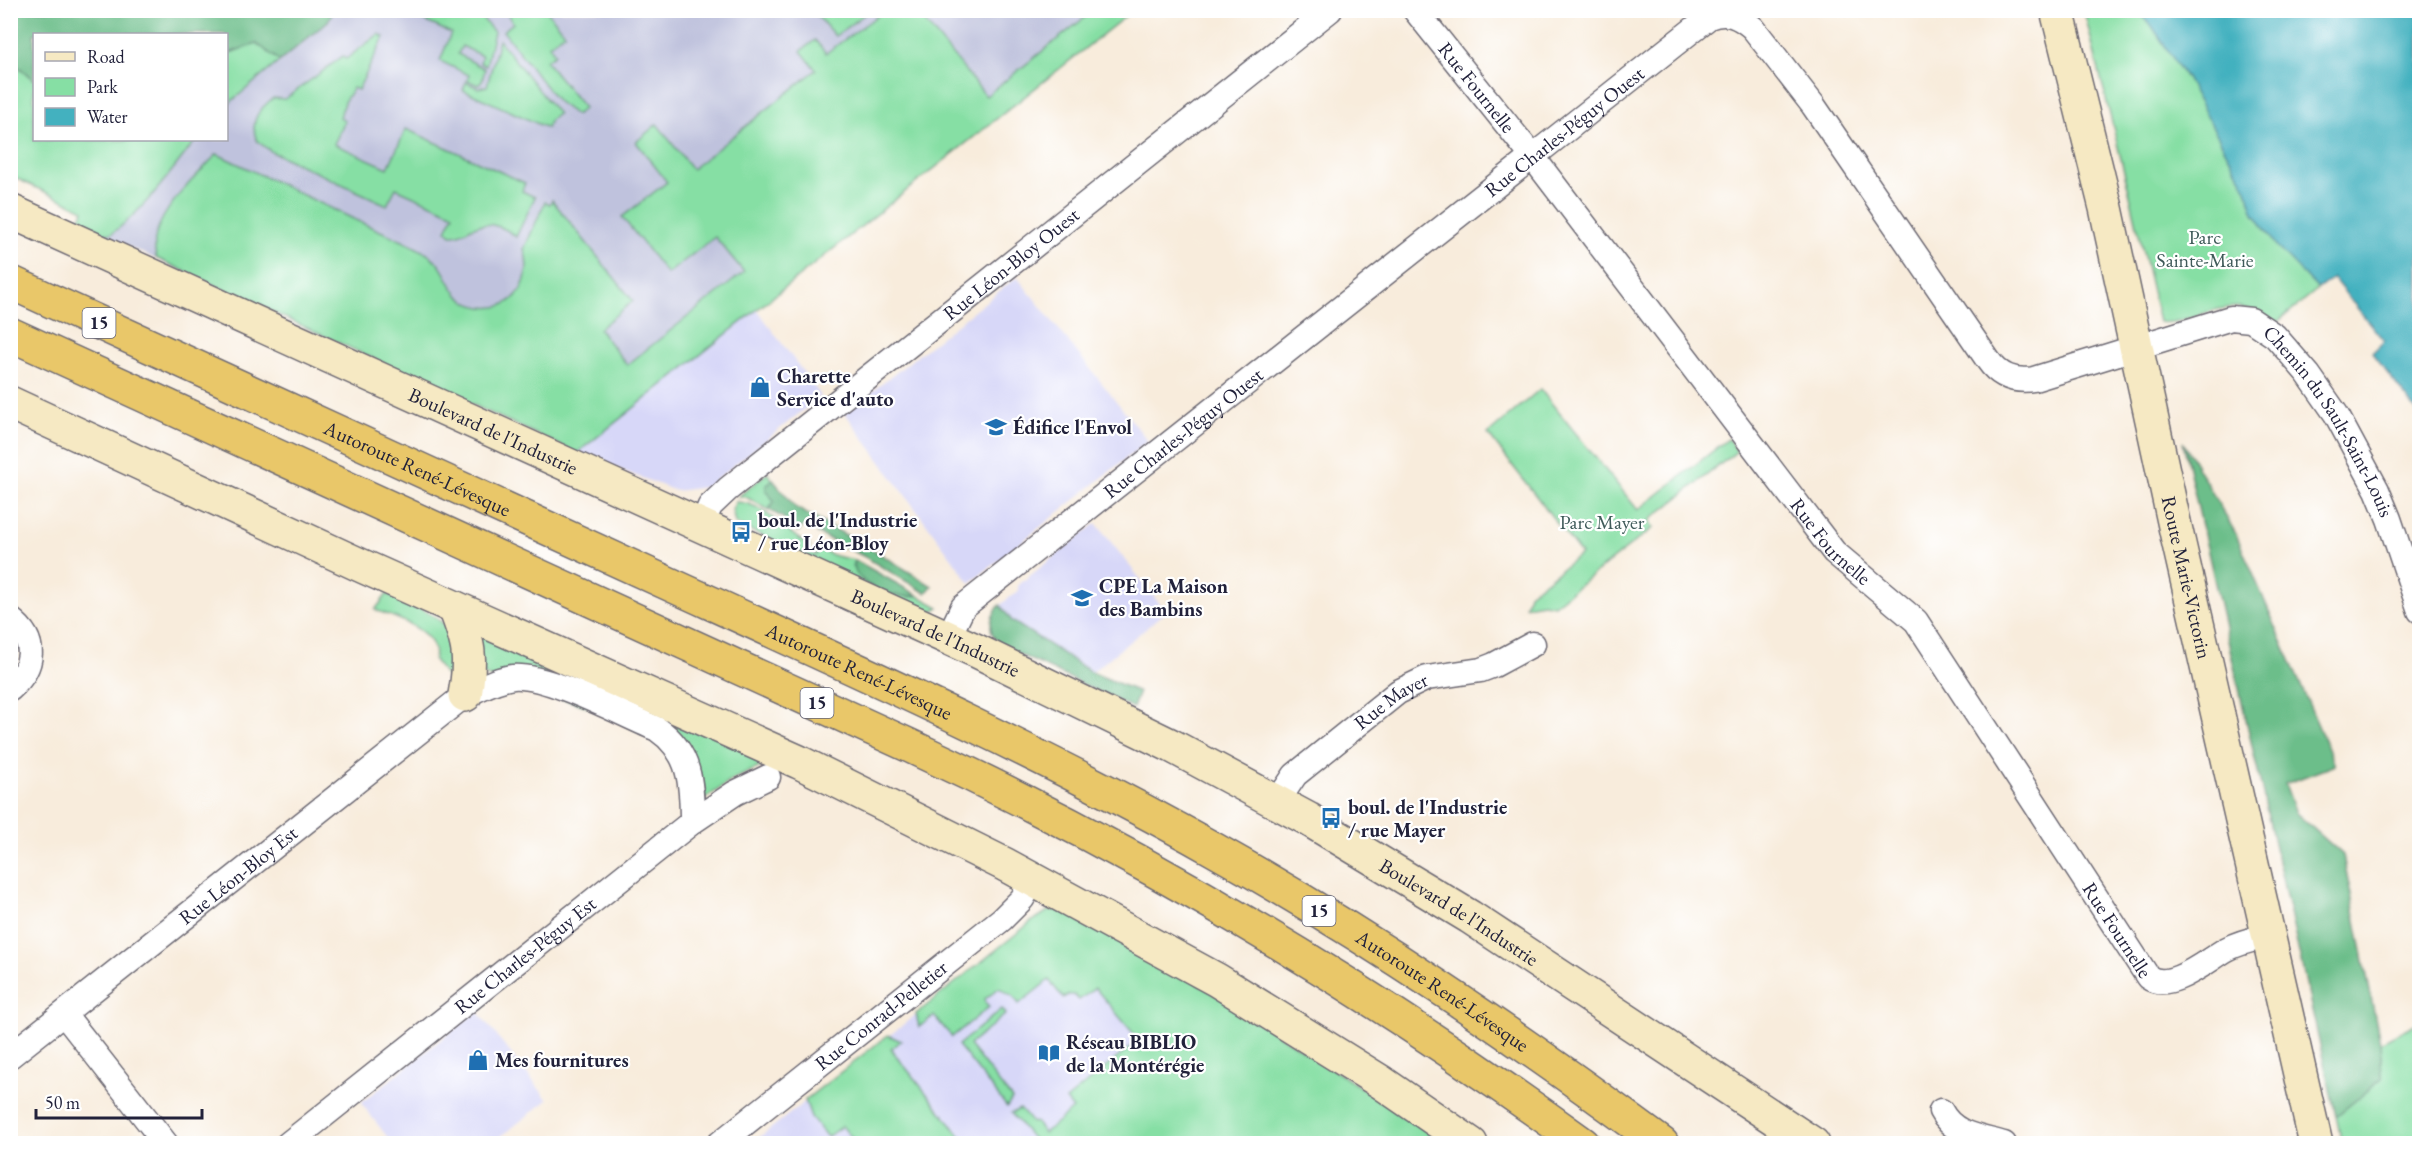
<svg xmlns="http://www.w3.org/2000/svg" width="2430" height="1154" viewBox="0 0 2430 1154" font-family="'EB Garamond',serif">
	<style>
		.built { fill: #d7d7f8 }
		.industrial { fill: #bfc2dd; fill-rule: evenodd }
		.green { fill: #86dfa4; stroke: #548070; stroke-width: 1.5 }
		.forest { fill: #6cbe8a; stroke: #477062; stroke-width: 1.5 }
		.water { fill: #43b1bf; stroke: #326a7d; stroke-width: 1.5 }
		.lines { fill: none; stroke-linecap: round; stroke-linejoin: round }
		.street-casing { stroke: #6d6973; stroke-width: 27 }
		.secondary-casing { stroke: #6d6973; stroke-width: 36 }
		.highway-casing { stroke: #6d6973; stroke-width: 36 }
		.street { stroke: #fff; stroke-width: 24 }
		.secondary { stroke: #f6e9c3; stroke-width: 33 }
		.highway { stroke: #e9c769; stroke-width: 33 }
		.labels { text-anchor: middle; stroke-width: 4.5; stroke-linejoin: round; paint-order: stroke }
		.shield { fill: #fff; stroke: #646476; stroke-width: 1.5 }
		.shield-label { font-size: 18px; font-weight: bold; fill: #22223b }
		.street-label { font-size: 20px; fill: #22223b; stroke: #fff }
		.park-label { font-size: 20px; fill: #405b5a; stroke: #fff }
		.poi-label { font-size: 20px; font-weight: bold; fill: #22223b; stroke: #fff; text-anchor: start }
	</style>
	<rect width="100%" height="100%" fill="#fff"/>
	<filter id="ink" filterUnits="userSpaceOnUse"><feTurbulence type="fractalNoise" baseFrequency=".0167" numOctaves="2"/><feDisplacementMap in="SourceGraphic" scale="12" xChannelSelector="R" yChannelSelector="G"/><feConvolveMatrix kernelMatrix="1 2 1 2 8 2 1 2 1" color-interpolation-filters="sRGB"/></filter>
	<filter id="wash" filterUnits="userSpaceOnUse"><feTurbulence type="fractalNoise" baseFrequency=".008" numOctaves="4" result="noise"/><feDisplacementMap in="SourceGraphic" scale="24" xChannelSelector="R" yChannelSelector="G"/><feGaussianBlur stdDeviation="1.35" result="paint"/><feColorMatrix in="noise" values="0 0 0 0 0 0 0 0 0 0 0 0 0 0 0 0 0 1.4 0 .05"/><feComposite in="paint" operator="in"/></filter>
	<g filter="url(#wash)">
		<rect width="100%" height="100%" fill="#f8ecdc"/>
		<!-- built -->
		<g class="built">
			<path d="M1017 277 1148 441 970 583 845 413Z"/>
			<path d="M757 310 821 396 756 448 706 487 676 491 577 453Z"/>
			<path d="M1096 523 1166 612 1092 672 1012 621 1000 605 1018 591V586L1021 583Z"/>
			<path d="M1048 911 1448 1144H751Z"/>
			<path d="M477 1011 548 1100 492 1143H392L361 1103Z"/>
		</g>
		<!-- industrial -->
		<path class="industrial" d="M11 11H1132L577 453 77 223 84 210 11 176ZM34 34H226V140H34Z"/>
		<!-- green -->
		<g class="green">
			<path d="M402 11H476L494 32 486 66 480 63 482 56 462 46 458 54 485 69 482 81 478 85 467 80 469 75 440 61 451 33Z"/>
			<path d="M511 11H547L565 33 549 45 555 54 546 61 584 108 576 115 557 101 503 31 513 23 507 14Z"/>
			<path d="M813 11H869L835 36Z"/>
			<path d="M884 11H916L986 96 1093 11H1132L577 453 156 258C155 252 154 245 155 239 160 209 196 176 217 154 265 177 314 200 362 223 384 233 409 242 429 255 451 269 447 302 482 307 517 312 534 278 524 249L545 202 550 204 552 200 633 301 599 329 627 365 744 272 715 237 667 274 622 217 667 182 636 142 657 124 692 169 816 70 801 51 815 40 826 53Z"/>
			<path d="M2084 11H2136L2152 26 2186 78 2245 186 2254 213 2277 247 2318 289 2277 322C2241 300 2229 306 2191 317 2180 321 2170 324 2159 322L2130 195Z"/>
			<path d="M379 34 384 37 358 90 353 88 344 102 340 118 345 121 334 144 388 168 406 129 525 183 522 191 535 197 516 237C505 227 489 221 474 227 465 230 461 236 451 235L446 230 454 214 396 188 387 205 272 152 257 141C249 122 258 110 273 98L285 99 343 56 346 59Z"/>
			<path d="M499 40 558 114 550 120 547 128 463 90 466 82 478 88 487 86Z"/>
			<path d="M256 43 280 61 227 105V54Z"/>
			<path d="M10 60 34 80V140H196C170 172 145 210 111 234L100 233 77 223 84 210 11 176Z"/>
			<path d="M1540 389 1638 510 1728 439 1737 451 1649 521 1653 528 1554 605 1543 603 1525 606 1529 594 1581 554 1488 434Z"/>
			<path d="M767 473 773 480 766 486 769 495 774 501 769 510 746 497H738Z"/>
			<path d="M736 502C763 501 786 534 810 546L808 552 816 555 819 549 835 556 855 560 853 566 911 597 917 595 939 607 931 612H922L735 523 732 509Z"/>
			<path d="M387 594C410 605 447 615 455 642 458 654 454 672 453 685L434 660C441 631 394 617 375 610Z"/>
			<path d="M474 629 773 761 734 779 700 802 680 734 483 675Z"/>
			<path d="M1062 909 1152 954 1448 1143H1036L1011 1113 1020 1109 1032 1123 1035 1122 1044 1133 1073 1109 1066 1100 1139 1040 1095 988 1079 1000 1074 995H1068L1063 998 1049 980 1019 1004 1013 996 999 988 984 1000 989 1007 952 1037 934 1016 919 1027 916 1014 1031 922 1048 911Z"/>
			<path d="M1002 1009 1006 1014 969 1045 1012 1099 1007 1107 958 1045Z"/>
			<path d="M2419 1022V1143H2342L2336 1116 2382 1079 2380 1042Z"/>
			<path d="M888 1035 901 1041 891 1049 966 1143H856L842 1126 827 1137 811 1117 805 1100Z"/>
		</g>
		<!-- forest -->
		<g class="forest">
			<path d="M10 11 11 10 333 11 328 21 280 61 256 43 227 54 226 34H34V80L11 60Z"/>
			<path d="M2183 442 2236 534 2335 765 2285 784 2296 813 2343 855 2380 1042 2382 1079 2336 1116Z"/>
			<path d="M773 480 796 508 877 552 932 586 926 593 865 557 817 533 818 529 814 523 807 522 798 532 782 517 769 510 774 501 766 491V486Z"/>
			<path d="M855 560 917 595C900 602 847 584 855 560Z"/>
			<path d="M1000 605 1012 621 1091 672 1139 692 1133 708 1002 646C987 634 988 619 1000 605Z"/>
		</g>
		<!-- water -->
		<path class="water" d="M2136 11H2419V414L2372 353 2384 341 2333 278 2318 289 2277 247 2254 213 2245 186 2186 78 2152 26Z"/>
	</g>
	<g filter="url(#ink)">
		<g class="lines">
			<defs>
				<g id="street">
					<path id="s1" d="M1415 10 1532 156 1834 552 1916 621 2148 977C2170 993 2207 960 2227 949 2240 942 2254 939 2267 936"/>
					<path id="s2" d="M702 526 710 506 728 489 1330 10"/>
					<path d="M10 619C38 640 35 667 10 689"/>
					<path id="s3" d="M948 638 963 607 1709 17C1727 10 1739 16 1753 28L1813 105 1988 360C1999 376 2014 382 2034 379L2231 318 2251 320 2275 336 2308 374 2336 414 2377 490 2389 519 2420 611"/>
					<path id="s4" d="M1277 802 1295 775 1398 692 1427 678 1481 670 1494 665 1533 644"/>
					<path d="M64 1014 166 1144"/>
					<path id="s5" d="M10 1056 465 695C481 688 496 679 513 677 548 674 623 715 657 729 691 752 692 785 692 822"/>
					<path d="M1941 1111C1953 1135 1980 1137 2004 1144"/>
					<path id="s6" d="M288 1144 692 822 735 793 768 777"/>
					<path id="s7" d="M719 1144 1002 919 1022 899 1034 879"/>
				</g>
				<g id="secondary">
					<path id="s8" d="M2057 10 2106 208 2176 531 2316 1144"/>
					<path id="s9" d="M10 211 977 651 1172 746 1308 819 1470 917 1813 1144"/>
					<path d="M10 403 360 565 799 762 1004 864 1217 980 1381 1082 1471 1144"/>
					<path d="M455 608C469 644 472 657 465 695"/>
				</g>
				<g id="highway">
					<path id="s10" d="M10 282C232 384 454 485 676 587 858 670 1041 752 1215 850 1371 937 1518 1038 1662 1144"/>
					<path d="M10 334 908 745C1148 856 1369 989 1583 1144"/>
				</g>
			</defs>
			<!-- street casing -->
			<use href="#street" class="street-casing"/>
			<!-- secondary casing -->
			<use href="#secondary" class="secondary-casing"/>
			<!-- highway casing -->
			<use href="#highway" class="highway-casing"/>
			<!-- street -->
			<use href="#street" class="street"/>
			<!-- secondary -->
			<use href="#secondary" class="secondary"/>
			<!-- highway -->
			<use href="#highway" class="highway"/>
		</g>
	</g>
	<!-- icons -->
	<defs>
		<symbol id="shop-bare" viewBox="-9 -9 18 18"><path d="M-5-2.5h2.3a2.7 3.5 0 0 1 5.4 0H5L5.5 6h-11ZM-1.5-2.5h3a1.5 2.3 0 0 0-3 0Z" fill="#1f6fb2" stroke="#fff" stroke-width="2.5" paint-order="stroke"/></symbol>
		<symbol id="university-bare" viewBox="-9 -9 18 18"><path d="M0-5L7-2L0 1L-7-2ZM-4 1L0 2.5L4 1V4Q0 6-4 4Z" fill="#1f6fb2" stroke="#fff" stroke-width="2.5" paint-order="stroke"/></symbol>
		<symbol id="bus-bare" viewBox="-9 -9 18 18"><path d="M-5-6H5V4H4V6H2V4H-2V6H-4V4H-5ZM-3.5-4V0h7V-4ZM-3.5 1.2v1.5H-2V1.2ZM2 1.2v1.5H3.5V1.2Z" fill="#1f6fb2" stroke="#fff" stroke-width="2.5" paint-order="stroke"/></symbol>
		<symbol id="school-bare" viewBox="-9 -9 18 18"><path d="M0-5L7-2L0 1L-7-2ZM-4 1L0 2.5L4 1V4Q0 6-4 4Z" fill="#1f6fb2" stroke="#fff" stroke-width="2.5" paint-order="stroke"/></symbol>
		<symbol id="library-bare" viewBox="-9 -9 18 18"><path d="M-6-4Q-3-5.5-.7-3.5V5Q-3 3-6 4ZM6-4Q3-5.5 .7-3.5V5Q3 3 6 4Z" fill="#1f6fb2" stroke="#fff" stroke-width="2.5" paint-order="stroke"/></symbol>
	</defs>
	<g fill-rule="evenodd">
		<use href="#shop-bare" x="745" y="372" width="30" height="30"/>
		<use href="#university-bare" x="981" y="412" width="30" height="30"/>
		<use href="#bus-bare" x="726" y="517" width="30" height="30"/>
		<use href="#school-bare" x="1067" y="583" width="30" height="30"/>
		<use href="#bus-bare" x="1316" y="803" width="30" height="30"/>
		<use href="#library-bare" x="1034" y="1038" width="30" height="30"/>
		<use href="#shop-bare" x="463" y="1045" width="30" height="30"/>
	</g>
	<g class="labels">
		<!-- shield labels -->
		<g class="shield">
			<rect x="82.5" y="308" width="33" height="30" rx="4.5"/>
			<rect x="800.5" y="688" width="33" height="30" rx="4.5"/>
			<rect x="1302.5" y="896" width="33" height="30" rx="4.5"/>
		</g>
		<g class="shield-label">
			<text x="99" y="329">15</text>
			<text x="817" y="709">15</text>
			<text x="1319" y="917">15</text>
		</g>
		<!-- street labels -->
		<g class="street-label">
			<text dy="7" stroke="none"><textPath href="#s1" startOffset="99">Rue Fournelle</textPath></text>
			<text dy="7" stroke="none"><textPath href="#s3" startOffset="801">Rue Charles-Péguy Ouest</textPath></text>
			<text dy="7" stroke="none"><textPath href="#s2" startOffset="408">Rue Léon-Bloy Ouest</textPath></text>
			<text dy="7" stroke="none"><textPath href="#s3" startOffset="1850">Chemin du Sault-Saint-Louis</textPath></text>
			<text dy="7" stroke="none"><textPath href="#s9" startOffset="531">Boulevard de l'Industrie</textPath></text>
			<text dy="7" stroke="none"><textPath href="#s3" startOffset="315">Rue Charles-Péguy Ouest</textPath></text>
			<text dy="7" stroke="none"><textPath href="#s10" startOffset="448">Autoroute René-Lévesque</textPath></text>
			<text dy="7" stroke="none"><textPath href="#s1" startOffset="675">Rue Fournelle</textPath></text>
			<text dy="7" stroke="none"><textPath href="#s8" startOffset="582">Route Marie-Victorin</textPath></text>
			<text dy="7" stroke="none"><textPath href="#s9" startOffset="1017">Boulevard de l'Industrie</textPath></text>
			<text dy="7" stroke="none"><textPath href="#s10" startOffset="934">Autoroute René-Lévesque</textPath></text>
			<text dy="7" stroke="none"><textPath href="#s4" startOffset="154">Rue Mayer</textPath></text>
			<text dy="7" stroke="none"><textPath href="#s5" startOffset="291">Rue Léon-Bloy Est</textPath></text>
			<text dy="7" stroke="none"><textPath href="#s9" startOffset="1611">Boulevard de l'Industrie</textPath></text>
			<text dy="7" stroke="none"><textPath href="#s1" startOffset="1161">Rue Fournelle</textPath></text>
			<text dy="7" stroke="none"><textPath href="#s6" startOffset="303">Rue Charles-Péguy Est</textPath></text>
			<text dy="7" stroke="none"><textPath href="#s10" startOffset="1600">Autoroute René-Lévesque</textPath></text>
			<text dy="7" stroke="none"><textPath href="#s7" startOffset="207">Rue Conrad-Pelletier</textPath></text>
		</g>
		<!-- park labels -->
		<g class="park-label">
			<text x="2205" y="244">Parc<tspan x="2205" dy="23">Sainte-Marie</tspan></text>
			<text x="1602" y="529">Parc Mayer</text>
		</g>
		<!-- poi labels -->
		<g class="poi-label">
			<text x="777" y="383">Charette<tspan x="777" dy="23">Service d'auto</tspan></text>
			<text x="1013" y="434">Édifice l'Envol</text>
			<text x="758" y="527">boul. de l'Industrie<tspan x="758" dy="23">/ rue Léon-Bloy</tspan></text>
			<text x="1099" y="593">CPE La Maison<tspan x="1099" dy="23">des Bambins</tspan></text>
			<text x="1348" y="814">boul. de l'Industrie<tspan x="1348" dy="23">/ rue Mayer</tspan></text>
			<text x="1066" y="1049">Réseau BIBLIO<tspan x="1066" dy="23">de la Montérégie</tspan></text>
			<text x="495" y="1067">Mes fournitures</text>
		</g>
	</g>
	<!-- margin -->
	<rect width="2430" height="1154" fill="none" stroke="#fff" stroke-width="36"/>
	<!-- legend -->
	<rect x="33" y="33" width="195" height="108" fill="#ffffff" stroke="#a7a7b1" stroke-width="1.5"/>
	<rect x="45" y="52" width="30" height="9" fill="#f6e9c3" stroke="#a7a7b1" stroke-width="1.5"/>
	<text x="87" y="63" font-size="18" fill="#22223b">Road</text>
	<rect x="45" y="78" width="30" height="18" fill="#86dfa4" stroke="#a7a7b1" stroke-width="1.5"/>
	<text x="87" y="93" font-size="18" fill="#22223b">Park</text>
	<rect x="45" y="108" width="30" height="18" fill="#43b1bf" stroke="#a7a7b1" stroke-width="1.5"/>
	<text x="87" y="123" font-size="18" fill="#22223b">Water</text>
	<!-- scale -->
	<path d="M36 1109v9h166v-9" fill="none" stroke="#22223b" stroke-width="3"/>
	<text x="45" y="1109" font-size="18" fill="#22223b" stroke="#ffffff" stroke-width="4.5" paint-order="stroke">50 m</text>
</svg>
